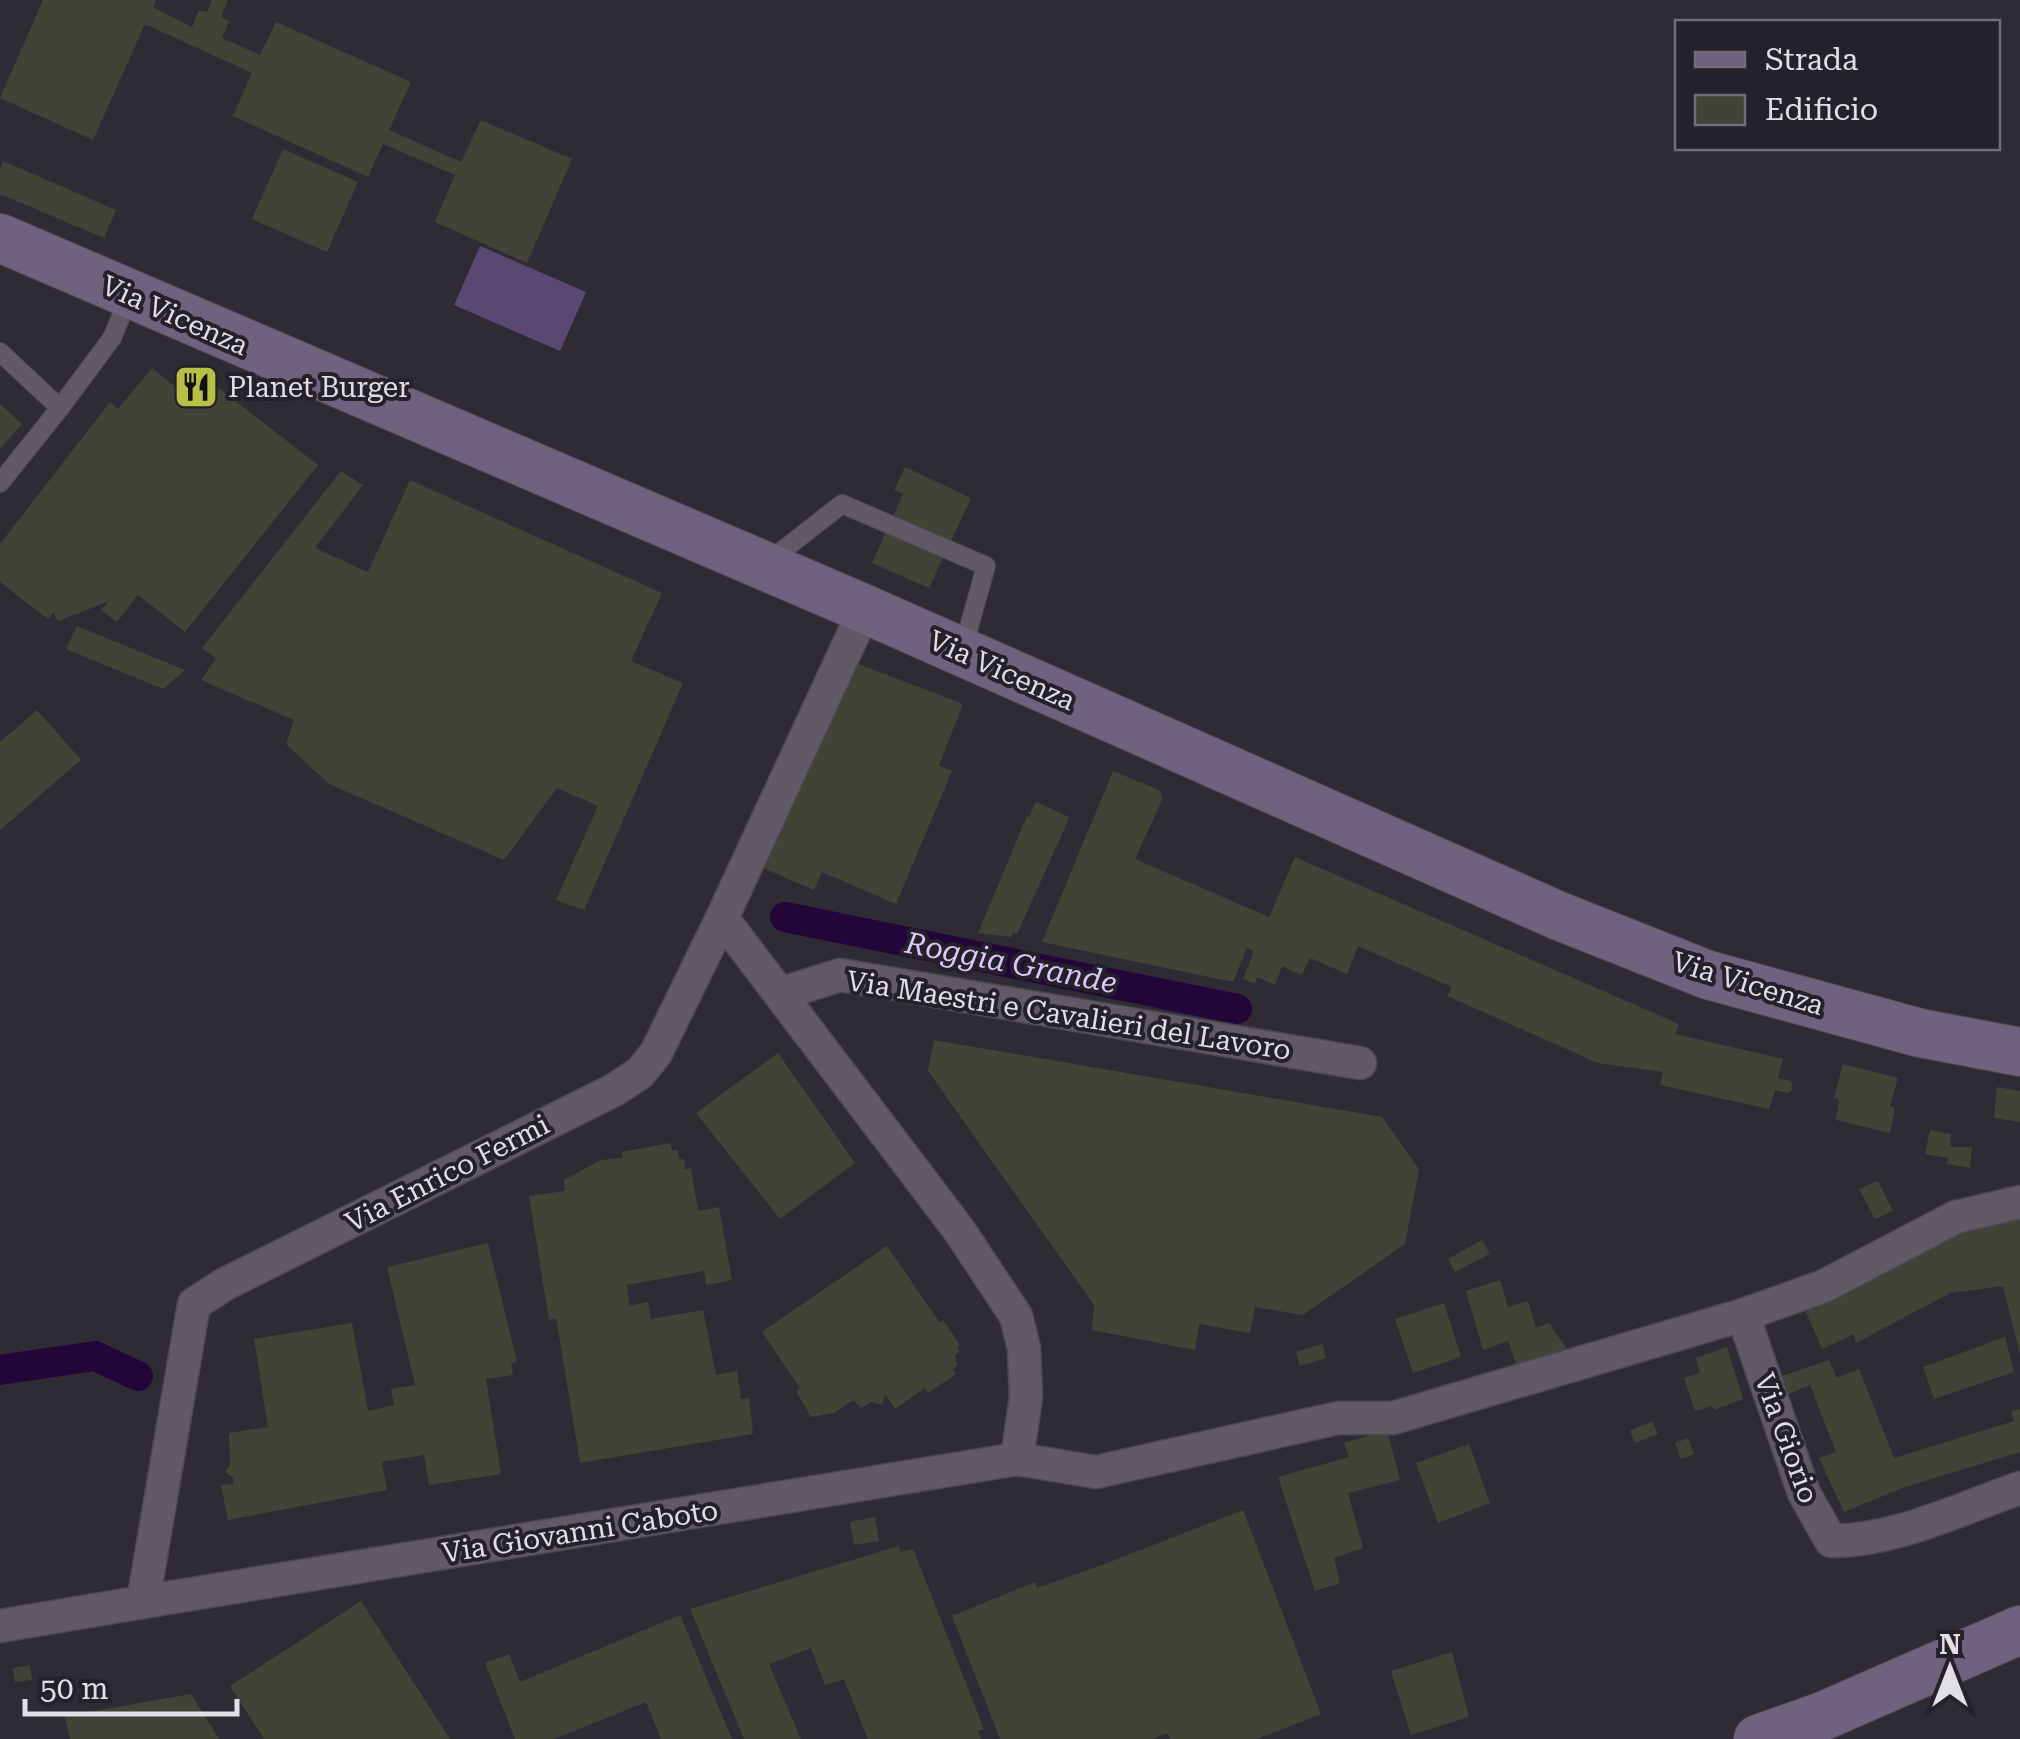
<svg xmlns="http://www.w3.org/2000/svg" width="2020" height="1739" viewBox="0 0 2020 1739" font-family="'Roboto Serif',serif">
	<style>
		.green { fill: #5b4872 }
		.lines { fill: none; stroke-linecap: round; stroke-linejoin: round }
		.canal { stroke: #23053a; stroke-width: 30 }
		.building { fill: #424337 }
		.lane-casing { stroke: #4c4851; stroke-width: 20 }
		.street-casing { stroke: #4c4851; stroke-width: 35 }
		.secondary-casing { stroke: #4c4851; stroke-width: 50 }
		.lane { stroke: #5f5a66; stroke-width: 18 }
		.street { stroke: #5f5a66; stroke-width: 32 }
		.secondary { stroke: #6f627f; stroke-width: 48 }
		.labels { text-anchor: middle; stroke-width: 8; stroke-linejoin: round; paint-order: stroke }
		.street-label { font-size: 28px; fill: #e1dee6; stroke: #25212b }
		.poi-label { font-size: 28px; fill: #e1dee6; stroke: #25212b; text-anchor: start }
		.water-label { font-size: 30px; font-style: italic; fill: #ddc6fa; stroke: #25212b }
	</style>
	<rect width="100%" height="100%" fill="#2f2b35"/>
	<!-- green -->
	<path class="green" d="M480 246 586 292 560 351 454 305Z"/>
	<g class="lines">
		<!-- canal -->
		<g class="canal">
			<path d="M785 917 1237 1009"/>
			<path d="M0 1370 95 1356 138 1376"/>
		</g>
	</g>
	<!-- building -->
	<g class="building">
		<path d="M43 0H156L153 7 192 27 199 10 207 12 212 0H228L221 17 229 21 222 38 260 55 276 22 411 82 389 130 461 162 481 120 572 159 527 263 435 222 455 175 383 144 368 177 233 116 252 73 145 24 93 140 0 98Z"/>
		<path d="M283 149 358 182 327 252 252 219Z"/>
		<path d="M3 161 116 210 104 238 0 194V169Z"/>
		<path d="M152 368 183 393 199 373 318 465 185 632 138 595 117 622 101 610 109 601 59 621 53 613 48 619 0 582V544L110 402 118 409Z"/>
		<path d="M0 404 22 424 0 449Z"/>
		<path d="M905 467 971 498 929 588 872 563 903 494 894 490Z"/>
		<path d="M341 471 363 485 315 548 368 572 410 480 662 593 631 661 683 683 584 910 556 900 598 806 557 788 504 860 329 784 286 744 294 720 201 680 216 658 202 648Z"/>
		<path d="M77 626 185 670 163 689 66 649Z"/>
		<path d="M856 663 963 704 939 765 952 771 896 904 822 872 814 890 761 867Z"/>
		<path d="M37 710 81 760 0 830V742Z"/>
		<path d="M1113 771 1159 790 1163 798 1135 859 1269 917 1295 857 1679 1024 1675 1034 1783 1059 1778 1078 1791 1081 1793 1089 1789 1093 1775 1090 1769 1109 1660 1085 1663 1072 1598 1063 1447 996 1452 987 1358 946 1347 974 1310 958 1302 975 1282 966 1275 985 1257 977 1255 984 1243 979 1254 951 1247 948 1233 982 1042 942Z"/>
		<path d="M1036 802 1069 817 1063 832 1017 934 1013 932 1011 937 978 933 1027 816 1029 817Z"/>
		<path d="M934 1040 1382 1117 1419 1169 1405 1244 1303 1315 1255 1307 1250 1333 1199 1324 1195 1350 1092 1330 1094 1305 928 1071Z"/>
		<path d="M778 1053 855 1163 780 1219 696 1113Z"/>
		<path d="M1843 1064 1898 1078 1890 1106 1895 1108 1890 1133 1836 1120 1839 1099 1834 1098Z"/>
		<path d="M1997 1087 2020 1091V1122L1994 1118Z"/>
		<path d="M1930 1130 1951 1134 1950 1147H1972L1970 1168 1947 1164 1948 1158 1925 1154Z"/>
		<path d="M670 1143 672 1150H677L679 1158 684 1160 685 1170 691 1168 698 1211 719 1207 732 1280 706 1285 704 1271 627 1285 629 1306 648 1302 651 1319 703 1310 716 1375 737 1371 741 1399 749 1398 753 1434 580 1463 556 1318 549 1320 529 1196 565 1191 564 1180 601 1160 622 1158V1152Z"/>
		<path d="M1878 1181 1893 1211 1875 1219 1859 1189Z"/>
		<path d="M2020 1212V1354L2003 1286 1950 1293 1856 1343 1854 1334 1822 1349 1801 1301 1960 1221Z"/>
		<path d="M1482 1240 1490 1254 1455 1272 1448 1259Z"/>
		<path d="M488 1243 517 1362 511 1363 513 1375 486 1379 501 1474 429 1485 424 1455 382 1462 387 1490 228 1520 221 1485 234 1484 233 1478 225 1472 230 1464 229 1433 268 1427 254 1339 352 1323 368 1411 394 1405 391 1389 415 1385 387 1267Z"/>
		<path d="M887 1246 940 1323 943 1320 960 1345 957 1347 960 1352 955 1355 957 1366 953 1369 956 1374 928 1393 925 1388 895 1409 885 1394 882 1405 871 1402 861 1408 853 1400 834 1413 811 1417 796 1391 800 1388 762 1332Z"/>
		<path d="M1500 1280 1508 1307 1528 1301 1536 1328 1549 1323 1567 1349 1517 1366 1508 1341 1483 1350 1466 1291Z"/>
		<path d="M1444 1303 1461 1357 1413 1373 1395 1319Z"/>
		<path d="M2005 1337 2014 1372 1934 1399 1923 1367Z"/>
		<path d="M1322 1344 1326 1358 1300 1366 1296 1352Z"/>
		<path d="M1727 1347 1743 1399 1714 1410 1712 1406 1695 1411 1684 1378 1700 1373 1696 1358Z"/>
		<path d="M1829 1360 1837 1378 1859 1369 1894 1458 2014 1421 2011 1411 2020 1409V1452L1905 1487 1844 1512 1819 1458 1836 1452 1810 1385 1777 1399 1771 1380Z"/>
		<path d="M1652 1421 1658 1434 1635 1443 1630 1431Z"/>
		<path d="M1387 1430 1400 1480 1348 1493 1363 1548 1334 1558 1340 1583 1315 1591 1278 1477 1349 1457 1344 1443Z"/>
		<path d="M1688 1438 1694 1454 1681 1459 1675 1443Z"/>
		<path d="M1469 1444 1490 1503 1438 1523 1416 1463Z"/>
		<path d="M1243 1510 1321 1714 1257 1739H1170L1168 1733 1153 1739H1000L952 1616 1035 1582 1037 1588 1102 1565Z"/>
		<path d="M875 1517 879 1541 854 1545 850 1522Z"/>
		<path d="M899 1546 900 1552 913 1549 984 1729 978 1731 981 1739H868L844 1679 825 1685 811 1648 769 1664 801 1739H744L690 1609Z"/>
		<path d="M361 1601 450 1739H264L230 1686Z"/>
		<path d="M680 1615 732 1739H661L646 1702 554 1739H515L485 1663 509 1654 520 1682Z"/>
		<path d="M1452 1652 1469 1717 1411 1735 1391 1671Z"/>
		<path d="M30 1665 32 1680 15 1682 13 1668Z"/>
		<path d="M191 1694 219 1739H70L65 1716Z"/>
	</g>
	<g class="lines">
		<defs>
			<g id="lane">
				<path d="M0 352 60 408 0 483"/>
				<path d="M60 408 112 338 130 295"/>
				<path d="M769 561 842 504 986 566 962 652"/>
			</g>
			<g id="street">
				<path d="M722 918 959 1230 1016 1316 1024 1348 1026 1397 1017 1459"/>
				<path d="M780 994 840 975 1360 1063"/>
				<path d="M1743 1315 1804 1493 1831 1541C1896 1541 1959 1509 2020 1488"/>
				<path d="M143 1602 1017 1459 1096 1472 1338 1418H1393L1743 1315 1824 1286 1956 1217 2020 1202"/>
				<path d="M0 1626 143 1602 194 1304 225 1284 614 1090 640 1073 656 1053 722 918 865 609"/>
			</g>
			<g id="secondary">
				<path d="M0 238 865 609 1559 916 1708 975 1920 1033 2020 1052"/>
				<path d="M1758 1739 1823 1716 2020 1630"/>
			</g>
		</defs>
		<!-- lane casing -->
		<use href="#lane" class="lane-casing"/>
		<!-- street casing -->
		<use href="#street" class="street-casing"/>
		<!-- secondary casing -->
		<use href="#secondary" class="secondary-casing"/>
		<!-- lane -->
		<use href="#lane" class="lane"/>
		<!-- street -->
		<use href="#street" class="street"/>
		<!-- secondary -->
		<use href="#secondary" class="secondary"/>
	</g>
	<!-- icons -->
	<defs>
		<symbol id="restaurant-square" viewBox="-11 -11 22 22"><rect x="-9" y="-9" width="18" height="18" rx="4" fill="#b9c046" stroke="#25212b"/><path d="M-5-6h1v4h1v-4h1v4h1v-4h1v5L-1.5 .5V6h-2V.5L-5-1ZM5-6V6H3V1.5H1.5Q1.5-4 5-6Z" fill="#111"/></symbol>
	</defs>
	<g fill-rule="evenodd">
		<use href="#restaurant-square" x="171" y="362" width="50" height="50"/>
	</g>
	<g class="labels">
		<!-- street labels -->
		<g class="street-label">
			<text transform="translate(175 315) rotate(24)" y="10">Via Vicenza</text>
			<text transform="translate(1002 670) rotate(24)" y="10">Via Vicenza</text>
			<text transform="translate(1748 983) rotate(17)" y="10">Via Vicenza</text>
			<text transform="translate(1069 1015) rotate(9)" y="10">Via Maestri e Cavalieri del Lavoro</text>
			<text transform="translate(447 1173) rotate(-27)" y="10">Via Enrico Fermi</text>
			<text transform="translate(1787 1438) rotate(70)" y="10">Via Giorio</text>
			<text transform="translate(580 1531) rotate(-9)" y="10">Via Giovanni Caboto</text>
		</g>
		<!-- poi labels -->
		<g class="poi-label">
			<text x="228" y="397">Planet Burger</text>
		</g>
		<!-- water labels -->
		<g class="water-label">
			<text transform="translate(1011 963) rotate(11)" y="10">Roggia Grande</text>
		</g>
	</g>
	<!-- legend -->
	<rect x="1675" y="20" width="325" height="130" fill="#25212b" stroke="#706d76" stroke-width="2.5"/>
	<rect x="1695" y="52" width="50" height="15" fill="#6f627f" stroke="#706d76" stroke-width="2.5"/>
	<text x="1765" y="70" font-size="30" fill="#e1dee6">Strada</text>
	<rect x="1695" y="95" width="50" height="30" fill="#424337" stroke="#706d76" stroke-width="2.5"/>
	<text x="1765" y="120" font-size="30" fill="#e1dee6">Edificio</text>
	<!-- north arrow -->
	<g transform="translate(1950 1669)" stroke="#25212b" stroke-width="8" paint-order="stroke">
	<path d="M0-8L18 38L0 25L-18 38Z" fill="#e1dee6"/>
	<text y="-15" font-size="28" font-weight="bold" text-anchor="middle" fill="#e1dee6">N</text>
	</g>
	<!-- scale -->
	<path d="M25 1699v15h212v-15" fill="none" stroke="#e1dee6" stroke-width="5"/>
	<text x="40" y="1699" font-size="30" fill="#e1dee6" stroke="#25212b" stroke-width="8" paint-order="stroke">50 m</text>
</svg>
